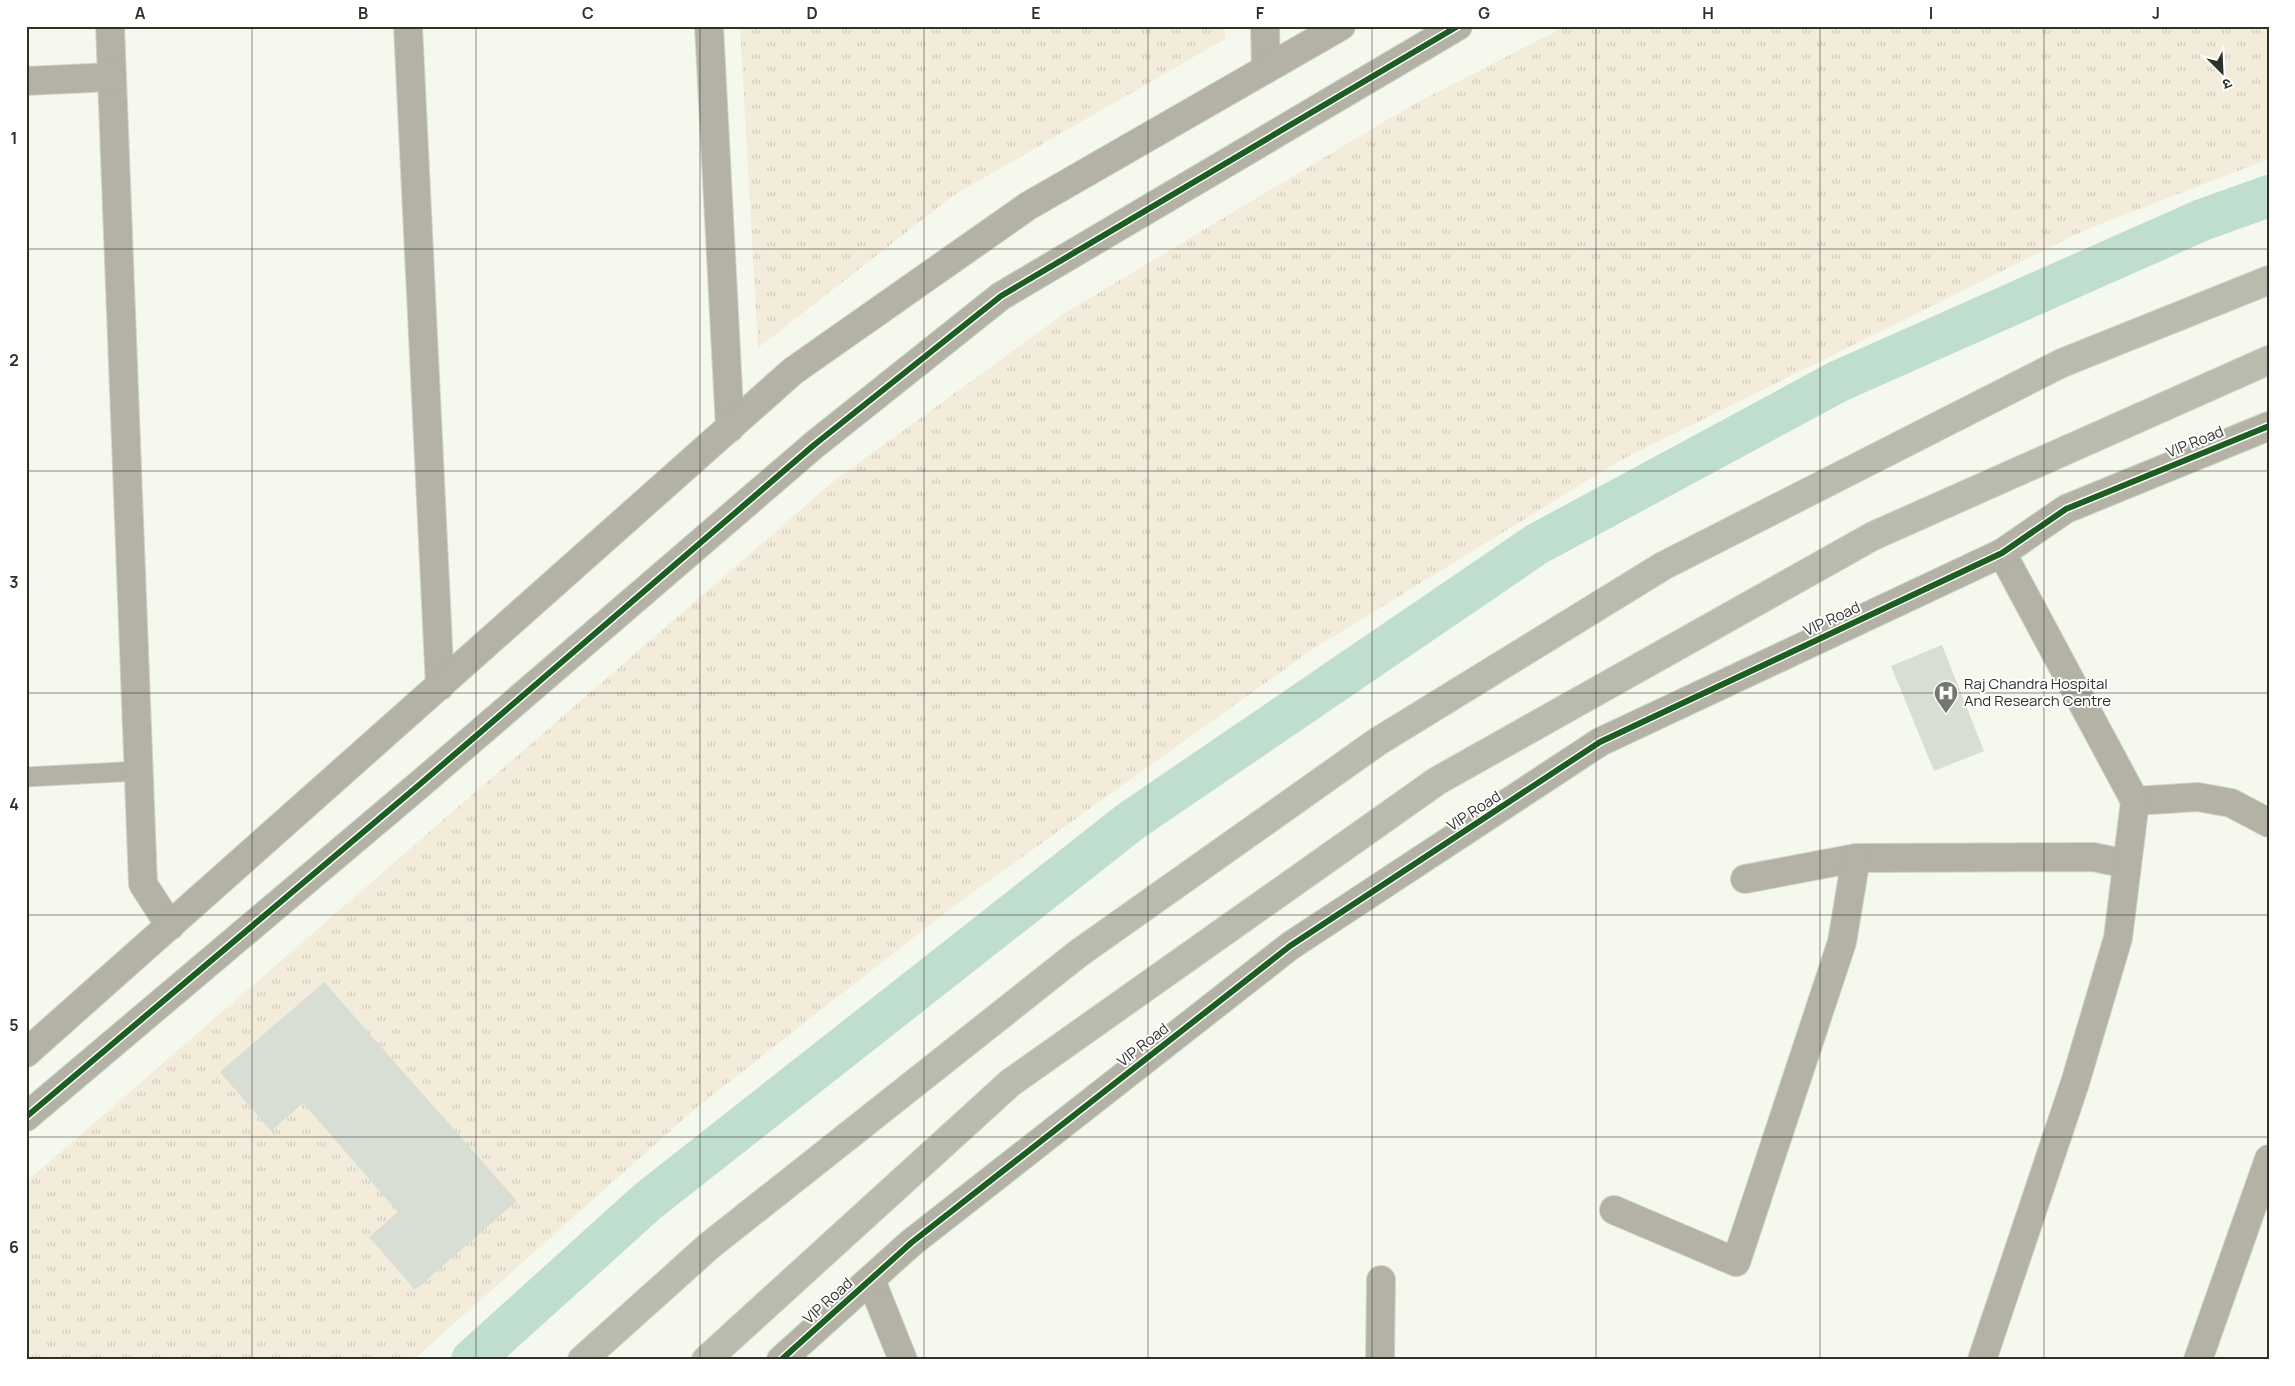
<svg xmlns="http://www.w3.org/2000/svg" width="2295" height="1386" viewBox="0 0 2295 1386" font-family="Manrope,'Noto Sans Devanagari',sans-serif">
	<style>
		.grass { fill: url(#grass-tufts) }
		.lines { fill: none; stroke-linecap: round; stroke-linejoin: round }
		.canal { stroke: #c0dece; stroke-width: 42 }
		.building { fill: #d9ded5 }
		.service-casing { stroke: #d1d4cb; stroke-width: 21 }
		.minor-casing { stroke: #d1d4cb; stroke-width: 30 }
		.tertiary-casing { stroke: #d1d4cb; stroke-width: 30 }
		.secondary-casing { stroke: #d1d4cb; stroke-width: 30 }
		.service { stroke: #b3b2a5; stroke-width: 19 }
		.minor { stroke: #b3b2a5; stroke-width: 28 }
		.tertiary { stroke: #b3b2a5; stroke-width: 28 }
		.secondary { stroke: #bbbbad; stroke-width: 28 }
		.cycleway-casing { stroke: #fff; stroke-width: 9 }
		.cycleway { stroke: #1b5e20; stroke-width: 6 }
		.grid { fill: none; stroke: #2f3129; stroke-width: 1; stroke-opacity: 0.55 }
		.labels { text-anchor: middle; stroke-width: 4; stroke-linejoin: round; paint-order: stroke }
		.street-label { font-size: 15px; fill: #2f3129; stroke: #fff }
		.poi-label { font-size: 15px; fill: #2f3129; stroke: #fff; text-anchor: start }
		.neatline { fill: none; stroke: #2f3129; stroke-width: 2 }
		.grid-label { font-size: 16px; text-anchor: middle; font-weight: bold; fill: #2f3129 }
	</style>
	<defs>
		<pattern id="grass-tufts" width="24" height="20" patternUnits="userSpaceOnUse" patternTransform="scale(1.25)"><rect width="24" height="20" fill="#f3ecdb"/><path d="M3 7l-1-3M5 7V3M7 7l1-3M15 17l-1-3M17 17v-4M19 17l1-3" fill="none" stroke="#d1cbbc"/></pattern>
	</defs>
	<rect width="100%" height="100%" fill="#f5f9ed"/>
	<!-- grass -->
	<g class="grass">
		<path d="M740 26H1225V39L954 195 758 348Z"/>
		<path d="M1566 26H2269V159L2085 230 1619 461 1310 651 954 906 696 1108 413 1360H26V1182L835 480 1065 313 1405 109Z"/>
	</g>
	<g class="lines">
		<!-- canal -->
		<path class="canal" d="M472 1360 648 1201 1131 821 1537 544 1839 381 2202 220 2269 196"/>
	</g>
	<!-- building -->
	<g class="building">
		<path d="M1942 645 1984 751 1934 771 1891 666Z"/>
		<path d="M324 982 517 1201 415 1290 369 1237 398 1212 303 1103 271 1131 220 1072Z"/>
	</g>
	<g class="lines">
		<defs>
			<path id="service" d="M26 777 139 771"/>
			<g id="minor">
				<path d="M110 26 143 884 170 926"/>
				<path d="M408 26 440 686"/>
				<path d="M709 26 730 428"/>
				<path d="M1265 26 1266 69"/>
				<path d="M26 81 112 77"/>
				<path d="M2135 801 2198 797 2231 803 2269 823"/>
				<path d="M1745 879 1856 858 2093 857 2127 864"/>
				<path d="M1614 1210 1736 1262 1842 942 1856 858"/>
				<path d="M871 1280 903 1360"/>
				<path d="M1380 1360 1381 1280"/>
				<path d="M1982 1360 2075 1083 2118 938 2135 801 2002 553"/>
				<path d="M2198 1360 2269 1159"/>
			</g>
			<g id="tertiary">
				<path d="M26 1053 793 371 1028 206 1341 26"/>
				<path d="M26 1117 419 785 814 445 1001 296 1458 26"/>
				<path d="M781 1360 911 1243 1290 946 1600 742 2002 553 2066 509 2269 426"/>
			</g>
			<g id="secondary">
				<path d="M582 1360 709 1246 1079 953 1377 742 1663 566 2062 363 2269 280"/>
				<path d="M706 1360 1010 1083 1437 781 1873 536 2269 360"/>
			</g>
		</defs>
		<!-- service casing -->
		<use href="#service" class="service-casing"/>
		<!-- minor casing -->
		<use href="#minor" class="minor-casing"/>
		<!-- tertiary casing -->
		<use href="#tertiary" class="tertiary-casing"/>
		<!-- secondary casing -->
		<use href="#secondary" class="secondary-casing"/>
		<!-- service -->
		<use href="#service" class="service"/>
		<!-- minor -->
		<use href="#minor" class="minor"/>
		<!-- tertiary -->
		<use href="#tertiary" class="tertiary"/>
		<!-- secondary -->
		<use href="#secondary" class="secondary"/>
		<defs>
			<g id="cycleway">
				<path d="M26 1117 419 785 814 445 1001 296 1458 26"/>
				<path d="M781 1360 911 1243 1290 946 1600 742 2002 553 2066 509 2269 426"/>
			</g>
		</defs>
		<!-- cycleway casing -->
		<use href="#cycleway" class="cycleway-casing"/>
		<!-- cycleway -->
		<use href="#cycleway" class="cycleway"/>
	</g>
	<!-- grid -->
	<path class="grid" d="M252 26V1360M476 26V1360M700 26V1360M924 26V1360M1148 26V1360M1372 26V1360M1596 26V1360M1820 26V1360M2044 26V1360M26 249H2269M26 471H2269M26 693H2269M26 915H2269M26 1137H2269"/>
	<!-- icons -->
	<defs>
		<symbol id="hospital-pin" viewBox="-11 -11 22 30"><path d="M0 17L-7.5 6A9.5 9.5 0 1 1 7.5 6Z" fill="#74776e" stroke="#fff"/><path d="M-5-5h3v3.5h4V-5h3V5h-3V1.5h-4V5h-3Z" fill="#fff"/></symbol>
	</defs>
	<g fill-rule="evenodd">
		<use href="#hospital-pin" x="1932" y="679" width="28" height="38"/>
	</g>
	<g class="labels">
		<!-- street labels -->
		<g class="street-label">
			<text transform="translate(2195 442) rotate(-22)" y="5">VIP Road</text>
			<text transform="translate(1832 619) rotate(-25)" y="5">VIP Road</text>
			<text transform="translate(1474 811) rotate(-33)" y="5">VIP Road</text>
			<text transform="translate(1143 1045) rotate(-38)" y="5">VIP Road</text>
			<text transform="translate(828 1301) rotate(-42)" y="5">VIP Road</text>
		</g>
		<!-- poi labels -->
		<g class="poi-label">
			<text x="1964" y="689">Raj Chandra Hospital<tspan x="1964" dy="17">And Research Centre</tspan></text>
		</g>
	</g>
	<!-- border -->
	<rect width="2295" height="1386" fill="none" stroke="#ffffff" stroke-width="55"/>
	<!-- north arrow -->
	<g transform="translate(2222 72) rotate(156)" stroke="#ffffff" stroke-width="4" paint-order="stroke">
	<path d="M0-4L9 19L0 12L-9 19Z" fill="#2f3129"/>
	<text y="-8" font-size="14" font-weight="bold" text-anchor="middle" fill="#2f3129">उ</text>
	</g>
	<rect x="28" y="28" width="2240" height="1330" class="neatline"/>
	<g class="grid-label">
		<text x="140" y="19">A</text>
		<text x="363" y="19">B</text>
		<text x="588" y="19">C</text>
		<text x="812" y="19">D</text>
		<text x="1036" y="19">E</text>
		<text x="1260" y="19">F</text>
		<text x="1484" y="19">G</text>
		<text x="1708" y="19">H</text>
		<text x="1931" y="19">I</text>
		<text x="2156" y="19">J</text>
		<text x="14" y="144">1</text>
		<text x="14" y="366">2</text>
		<text x="14" y="588">3</text>
		<text x="14" y="810">4</text>
		<text x="14" y="1031">5</text>
		<text x="14" y="1253">6</text>
	</g>
</svg>
